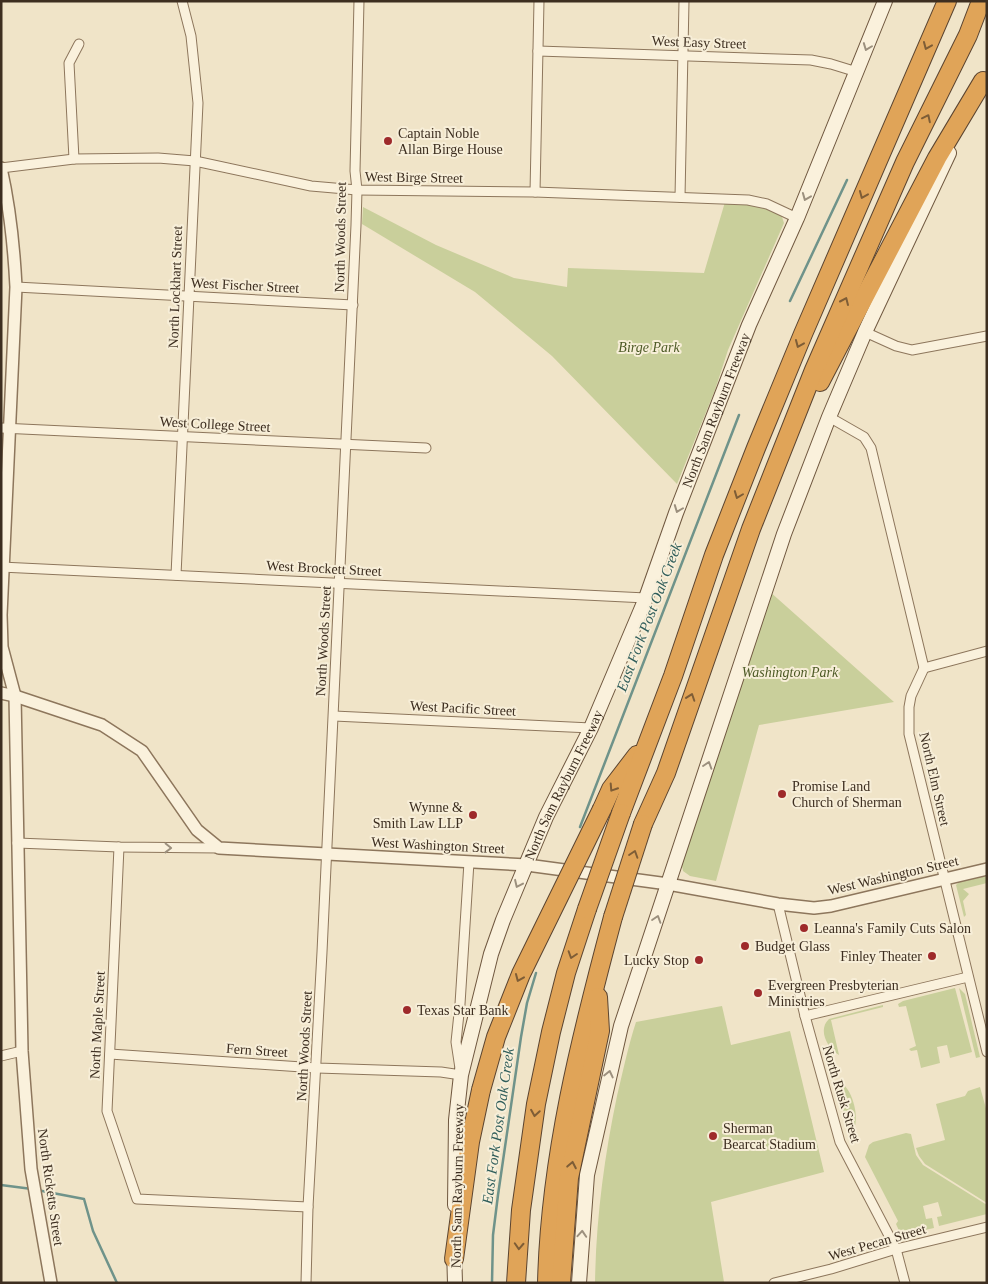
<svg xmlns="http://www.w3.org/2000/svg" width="988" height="1284" viewBox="0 0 988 1284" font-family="Georgia,serif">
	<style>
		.green { fill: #c9cf9b }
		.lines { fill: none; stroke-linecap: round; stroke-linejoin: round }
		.stream { stroke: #6f938a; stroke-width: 2.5 }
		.minor-casing { stroke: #8d765c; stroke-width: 11 }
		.tertiary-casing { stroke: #8d765c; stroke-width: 14 }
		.secondary-casing { stroke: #6f573f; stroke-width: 16 }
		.motorway-casing { stroke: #5b4430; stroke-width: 20 }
		.minor { stroke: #faf1dc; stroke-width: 9 }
		.tertiary { stroke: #faf1dc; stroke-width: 11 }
		.secondary { stroke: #faf1dc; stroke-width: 14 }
		.motorway { stroke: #e0a458; stroke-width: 18 }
		.motorway-bridge-casing { stroke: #5b4430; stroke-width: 20; stroke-linecap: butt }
		.motorway-bridge { stroke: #e0a458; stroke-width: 18 }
		.oneway { stroke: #7e5d36 }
		.oneway2 { stroke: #9c907e }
		.poi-dot { fill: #9e2a2b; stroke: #f7eed8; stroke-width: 2 }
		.labels { text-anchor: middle; stroke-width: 4; stroke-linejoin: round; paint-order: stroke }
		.street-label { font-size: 14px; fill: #3d2e20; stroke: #f7eed8 }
		.poi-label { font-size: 14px; fill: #3d2e20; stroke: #f7eed8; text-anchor: start }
		.park-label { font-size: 14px; font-style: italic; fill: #4d5a26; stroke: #f7eed8 }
		.water-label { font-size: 15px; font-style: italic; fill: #2f5d5a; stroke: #f7eed8 }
	</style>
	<rect width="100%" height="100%" fill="#f0e4c8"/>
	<!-- green -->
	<g class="green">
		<path d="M725 202C747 202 760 205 781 214L784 223 728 350 715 390 677 484 552 356 475 292 362 224 363 207 436 245 514 278 567 287 568 268 704 273Z"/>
		<path d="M769 591 894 702 759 725 716 881 690 876 683 871 681 861Z"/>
		<path d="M987 876V883L963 889 969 894 963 901 966 915 964 917 956 885 959 882Z"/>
		<path d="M955 988 972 1052 950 1058 947 1045 937 1047 940 1063 921 1068 917 1050 911 1051 909 1049 916 1046 906 1006 899 1007 898 1004 903 1001Z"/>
		<path d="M959 988 965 994 980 1057 976 1058Z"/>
		<path d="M883 1005V1007L831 1020 839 1055C828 1049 817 1030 829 1019Z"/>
		<path d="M722 1006 731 1045 790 1031 824 1172 711 1202 724 1282 595 1283C596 1220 604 1158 617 1096 623 1071 628 1047 636 1022Z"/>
		<path d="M841 1083C853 1089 861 1122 852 1132L848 1131 838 1088Z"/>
		<path d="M980 1087 987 1112V1203L925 1164 919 1156 916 1148 945 1140 936 1104 965 1096 968 1091Z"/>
		<path d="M906 1133 911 1134 916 1155 923 1165 987 1205V1214L939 1226 937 1217 942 1216 938 1202 923 1206 926 1219 932 1218 934 1228 901 1235 896 1224 898 1221 865 1157 869 1145 873 1142Z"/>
	</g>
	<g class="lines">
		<!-- stream -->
		<g class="stream">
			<path d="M790 301 847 180"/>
			<path d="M580 827 739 415"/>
			<path d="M1 1185 32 1189"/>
			<path d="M37 1190 84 1199 93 1231 117 1283"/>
			<path d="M492 1283 493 1235 498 1195 521 1037 527 1003 536 973"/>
		</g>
		<defs>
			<g id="minor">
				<path d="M538 51 811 60 831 64 857 72"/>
				<path d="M74 159 69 63 79 44"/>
				<path d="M1 168 74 159 158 158 195 161 311 186 357 190 535 192 748 200 767 204 797 218"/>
				<path d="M535 192 539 1"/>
				<path d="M680 197 684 1"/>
				<path d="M16 287 353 305"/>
				<path d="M865 332 896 346 912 350 987 336"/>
				<path d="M829 417 864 437 871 448 924 668 911 696 909 707V734L987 1052"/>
				<path d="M1 428 426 448"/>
				<path d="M1 567 646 598"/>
				<path d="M176 575 198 103 191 36 182 1"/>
				<path d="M924 668 987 651"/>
				<path d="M334 716 591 728"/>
				<path d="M17 843 119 847 219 848"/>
				<path d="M119 847 107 1111 137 1199 308 1207"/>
				<path d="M778 904 805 1016 840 1142 896 1249 905 1283"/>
				<path d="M805 1016 968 977"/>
				<path d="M110 1054 317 1068 441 1072 461 1075 456 1042 460 1004 469 862"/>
				<path d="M1 1056 22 1051"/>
				<path d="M306 1283 308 1207 322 952 356 225 357 190 355 171 359 1"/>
				<path d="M774 1283 831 1269 896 1249 987 1227"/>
			</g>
			<g id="tertiary">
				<path d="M1 168C10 208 14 247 16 287L1 615 2 647 15 696 22 1051 31 1169 51 1283"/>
				<path d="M1 693 15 696 102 725 142 751 197 830 219 848 527 865 668 884 778 904 814 908 831 906 987 869"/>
			</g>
			<g id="secondary">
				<path id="s1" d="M455 1205 456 1120 461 1075 491 954 503 920 546 817 591 728 646 598 676 513 749 325 797 218 885 1"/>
				<path d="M454 1249 455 1283"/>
				<path d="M579 1283 587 1175 621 1026 784 534 829 417 865 332 949 153"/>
			</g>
			<g id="motorway">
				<path d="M820 382 937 158 983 81"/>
				<path d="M602 809 611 789 637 755"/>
				<path d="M621 813 673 676 714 555 756 448 803 334 947 1"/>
				<path d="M643 824 666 773 751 529 814 370 905 162 968 35 981 1"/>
				<path d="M454 1259 470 1142 481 1090"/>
				<path d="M516 1283 521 1210 536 1104 551 1032 566 973 587 909"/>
				<path d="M547 1283C550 1158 581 1036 613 917"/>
				<path d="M561 1283 569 1178 600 1031 598 997"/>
			</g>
		</defs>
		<!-- minor casing -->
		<use href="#minor" class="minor-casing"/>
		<!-- tertiary casing -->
		<use href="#tertiary" class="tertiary-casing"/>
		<!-- secondary casing -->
		<use href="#secondary" class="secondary-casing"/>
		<!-- motorway casing -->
		<use href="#motorway" class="motorway-casing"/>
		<!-- minor -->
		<use href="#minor" class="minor"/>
		<!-- tertiary -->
		<use href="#tertiary" class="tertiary"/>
		<!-- secondary -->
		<use href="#secondary" class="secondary"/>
		<!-- motorway -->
		<use href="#motorway" class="motorway"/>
		<defs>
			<g id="motorway-bridge">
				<path d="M587 909 621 813"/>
				<path d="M613 917 643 824"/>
				<path d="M481 1090 496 1037 521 974 602 809"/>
			</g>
		</defs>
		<!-- motorway-bridge casing -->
		<use href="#motorway-bridge" class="motorway-bridge-casing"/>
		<!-- motorway-bridge -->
		<use href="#motorway-bridge" class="motorway-bridge"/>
	</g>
	<!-- one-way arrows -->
	<defs><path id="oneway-chevron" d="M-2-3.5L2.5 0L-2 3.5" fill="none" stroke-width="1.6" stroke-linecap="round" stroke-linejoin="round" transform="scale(1.25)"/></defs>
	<g class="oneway">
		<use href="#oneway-chevron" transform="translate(927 46) rotate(113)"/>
		<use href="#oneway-chevron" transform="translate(927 118) rotate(-64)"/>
		<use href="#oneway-chevron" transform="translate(863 195) rotate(113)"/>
		<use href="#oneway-chevron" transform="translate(845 301) rotate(-66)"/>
		<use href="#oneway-chevron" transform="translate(799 344) rotate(113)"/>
		<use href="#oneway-chevron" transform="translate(738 495) rotate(111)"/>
		<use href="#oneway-chevron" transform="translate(691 697) rotate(-71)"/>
		<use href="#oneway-chevron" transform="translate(613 788) rotate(123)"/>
		<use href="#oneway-chevron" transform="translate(634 854) rotate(-72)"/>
		<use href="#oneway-chevron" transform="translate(572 955) rotate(108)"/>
		<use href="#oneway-chevron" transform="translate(519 978) rotate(113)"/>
		<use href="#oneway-chevron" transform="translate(535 1113) rotate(99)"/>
		<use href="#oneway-chevron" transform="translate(572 1165) rotate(-79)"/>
		<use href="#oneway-chevron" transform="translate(519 1246) rotate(93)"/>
	</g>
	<g class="oneway2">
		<use href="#oneway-chevron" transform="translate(867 47) rotate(111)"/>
		<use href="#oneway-chevron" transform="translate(806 197) rotate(112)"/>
		<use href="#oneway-chevron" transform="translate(678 509) rotate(111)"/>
		<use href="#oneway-chevron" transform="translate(708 765) rotate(-72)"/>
		<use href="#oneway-chevron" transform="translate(168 848) rotate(1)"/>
		<use href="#oneway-chevron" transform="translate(518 884) rotate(115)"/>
		<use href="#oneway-chevron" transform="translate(657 919) rotate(-72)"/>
		<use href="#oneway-chevron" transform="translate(609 1074) rotate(-77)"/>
		<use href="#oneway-chevron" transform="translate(582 1234) rotate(-86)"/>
	</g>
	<!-- markers -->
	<g class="poi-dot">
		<circle cx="388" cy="141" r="5"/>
		<circle cx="782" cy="794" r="5"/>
		<circle cx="473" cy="815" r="5"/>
		<circle cx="804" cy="928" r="5"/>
		<circle cx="745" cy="946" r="5"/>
		<circle cx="932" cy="956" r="5"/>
		<circle cx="699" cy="960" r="5"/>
		<circle cx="758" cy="993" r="5"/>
		<circle cx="407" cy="1010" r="5"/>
		<circle cx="713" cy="1136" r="5"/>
	</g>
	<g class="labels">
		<!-- street labels -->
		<g class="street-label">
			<text transform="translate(699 42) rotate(2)" y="5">West Easy Street</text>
			<text transform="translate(414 177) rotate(1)" y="5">West Birge Street</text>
			<text transform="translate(340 237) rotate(-89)" y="5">North Woods Street</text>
			<text transform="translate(245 285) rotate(3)" y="5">West Fischer Street</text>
			<text transform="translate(175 287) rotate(-88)" y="5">North Lockhart Street</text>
			<text dy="5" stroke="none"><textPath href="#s1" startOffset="844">North Sam Rayburn Freeway</textPath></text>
			<text transform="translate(215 424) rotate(3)" y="5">West College Street</text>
			<text transform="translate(324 568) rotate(3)" y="5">West Brockett Street</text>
			<text transform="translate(323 641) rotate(-87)" y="5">North Woods Street</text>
			<text transform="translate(463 708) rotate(3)" y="5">West Pacific Street</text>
			<text transform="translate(935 779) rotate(77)" y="5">North Elm Street</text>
			<text dy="5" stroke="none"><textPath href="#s1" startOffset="439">North Sam Rayburn Freeway</textPath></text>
			<text transform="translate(438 845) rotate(3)" y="5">West Washington Street</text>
			<text transform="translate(893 875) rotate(-13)" y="5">West Washington Street</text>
			<text transform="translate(97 1025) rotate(-87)" y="5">North Maple Street</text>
			<text transform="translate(304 1046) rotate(-87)" y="5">North Woods Street</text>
			<text transform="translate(257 1050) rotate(4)" y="5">Fern Street</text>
			<text transform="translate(842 1094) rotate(73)" y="5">North Rusk Street</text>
			<text transform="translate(457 1186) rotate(-89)" y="5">North Sam Rayburn Freeway</text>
			<text transform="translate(51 1187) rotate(82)" y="5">North Ricketts Street</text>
			<text transform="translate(877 1242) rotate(-16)" y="5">West Pecan Street</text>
		</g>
		<!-- poi labels -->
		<g class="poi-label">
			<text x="398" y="138">Captain Noble<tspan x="398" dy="16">Allan Birge House</tspan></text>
			<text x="792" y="791">Promise Land<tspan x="792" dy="16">Church of Sherman</tspan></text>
			<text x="463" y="812" text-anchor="end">Wynne &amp;<tspan x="463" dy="16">Smith Law LLP</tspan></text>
			<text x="814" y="933">Leanna's Family Cuts Salon</text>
			<text x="755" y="951">Budget Glass</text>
			<text x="922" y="961" text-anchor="end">Finley Theater</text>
			<text x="689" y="965" text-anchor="end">Lucky Stop</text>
			<text x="768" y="990">Evergreen Presbyterian<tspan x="768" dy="16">Ministries</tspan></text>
			<text x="417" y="1015">Texas Star Bank</text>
			<text x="723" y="1133">Sherman<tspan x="723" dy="16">Bearcat Stadium</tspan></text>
		</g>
		<!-- park labels -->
		<g class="park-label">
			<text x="649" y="352">Birge Park</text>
			<text x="790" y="677">Washington Park</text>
		</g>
		<!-- water labels -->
		<g class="water-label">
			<text transform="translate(649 617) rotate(-69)" y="5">East Fork Post Oak Creek</text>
			<text transform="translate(498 1126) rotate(-82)" y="5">East Fork Post Oak Creek</text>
		</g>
	</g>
	<!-- border -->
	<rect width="988" height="1284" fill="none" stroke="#3d2e20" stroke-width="5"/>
</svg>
